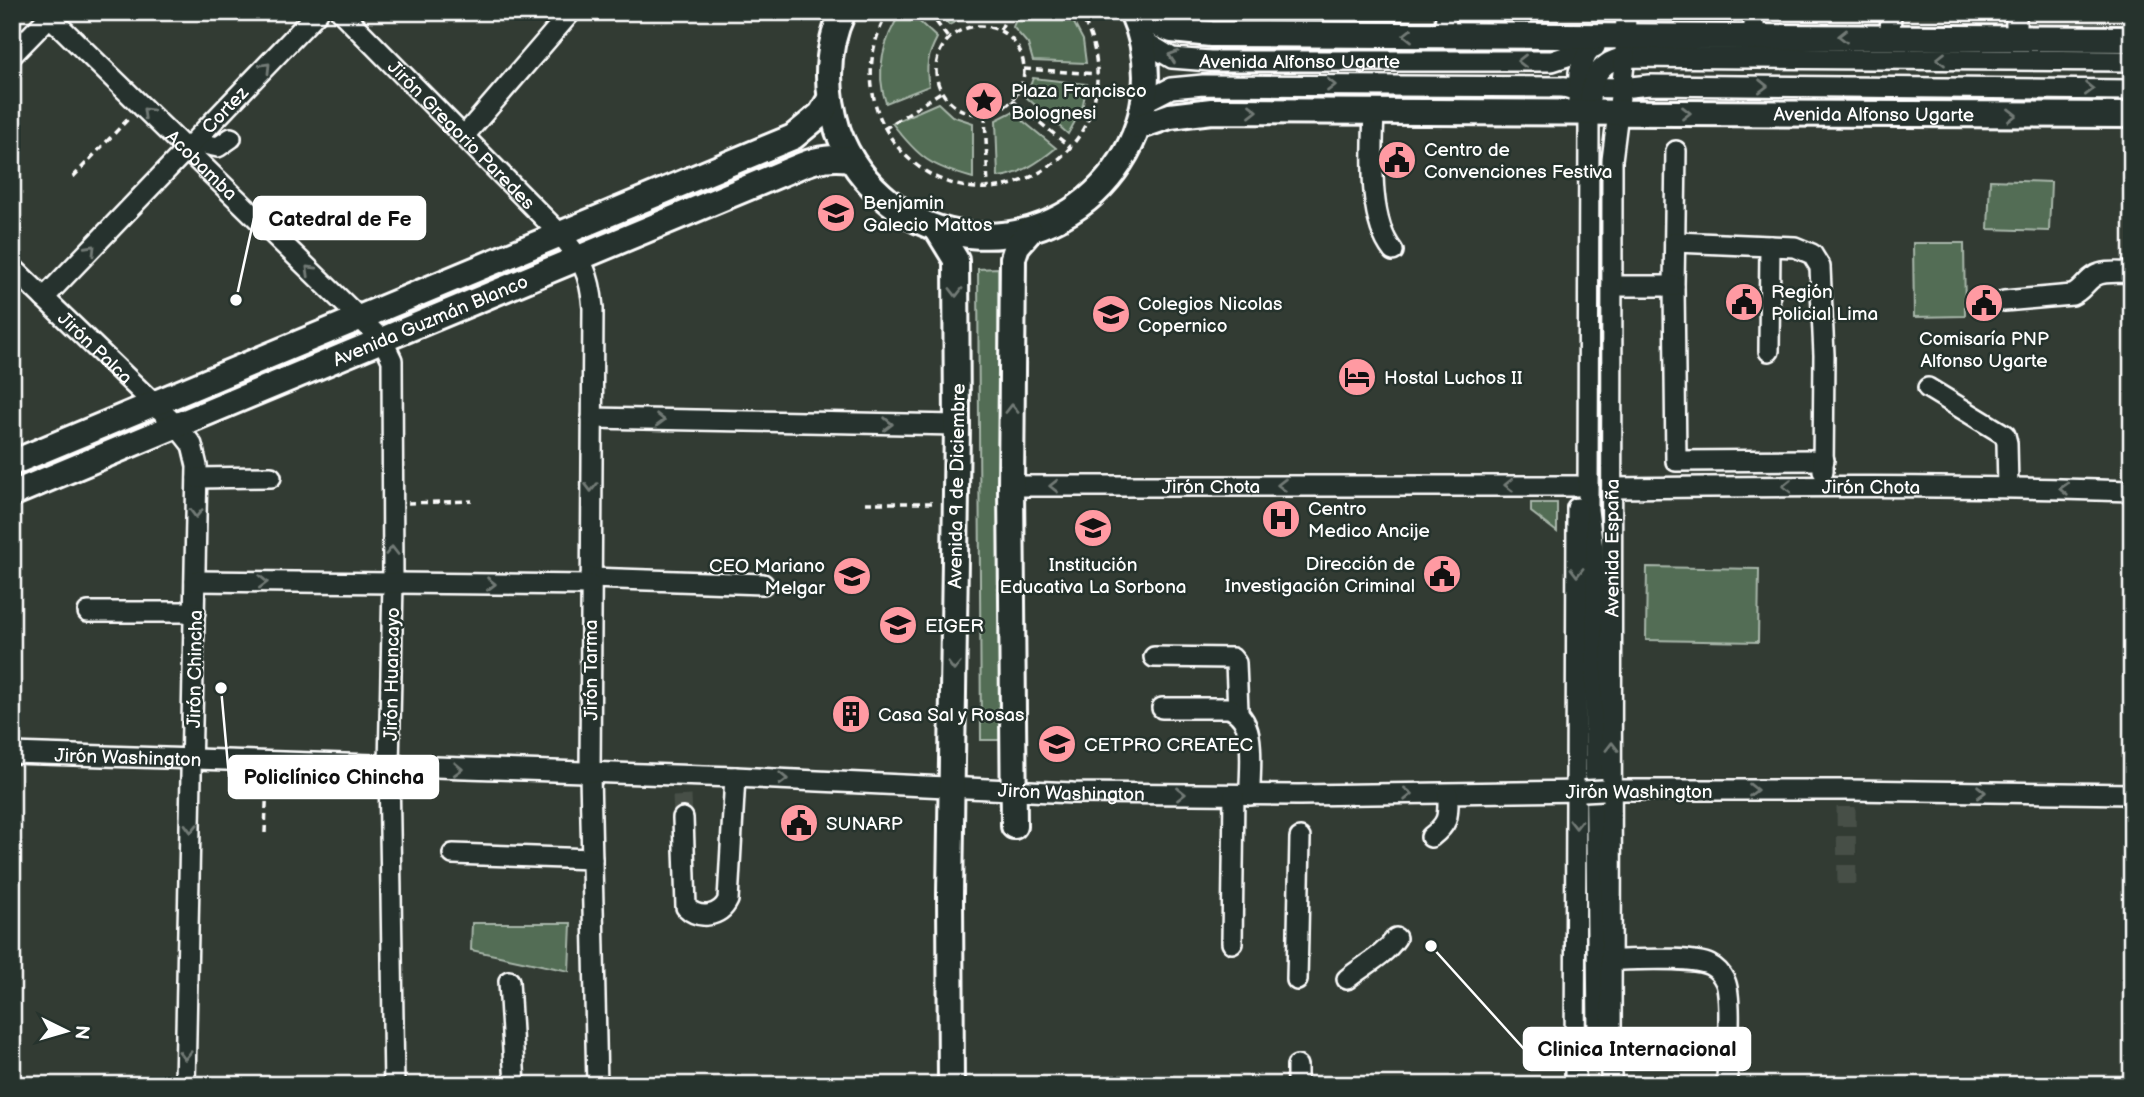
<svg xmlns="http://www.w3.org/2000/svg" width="2144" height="1097" viewBox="0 0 2144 1097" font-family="'Balsamiq Sans',sans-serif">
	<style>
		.green { fill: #526d54; stroke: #a8b6aa; stroke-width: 2 }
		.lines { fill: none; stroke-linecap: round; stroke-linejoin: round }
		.minor-tunnel { stroke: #464f47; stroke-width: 19; stroke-dasharray: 19 10; stroke-linecap: butt }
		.minor-casing { stroke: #fff; stroke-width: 24 }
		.major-casing { stroke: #fff; stroke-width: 30 }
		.path { stroke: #fff; stroke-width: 3.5; stroke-dasharray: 7 5; stroke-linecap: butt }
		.minor { stroke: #26332d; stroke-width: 19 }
		.major { stroke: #26332d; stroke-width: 24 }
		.minor-bridge-casing { stroke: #fff; stroke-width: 24; stroke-linecap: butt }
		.minor-bridge { stroke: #26332d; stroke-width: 19 }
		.oneway { stroke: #727a76 }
		.labels { text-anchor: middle; stroke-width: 5; stroke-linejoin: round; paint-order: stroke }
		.street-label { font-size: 19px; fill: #fff; stroke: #26332d }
		.poi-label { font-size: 19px; fill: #fff; stroke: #26332d; text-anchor: start }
		.leader { fill: none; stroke: #fff; stroke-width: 2.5 }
		.callout-dot { fill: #fff; stroke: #26332d; stroke-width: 2.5 }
		.callout { fill: #fff; stroke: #fff; stroke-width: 2.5 }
		.callout-label { font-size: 21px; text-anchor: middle; font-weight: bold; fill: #111 }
	</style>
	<rect width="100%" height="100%" fill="#323b33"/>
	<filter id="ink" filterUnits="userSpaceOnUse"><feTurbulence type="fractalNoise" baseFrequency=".0143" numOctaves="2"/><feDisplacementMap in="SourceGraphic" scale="14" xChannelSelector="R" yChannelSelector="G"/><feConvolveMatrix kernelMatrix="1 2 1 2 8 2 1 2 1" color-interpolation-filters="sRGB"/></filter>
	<g filter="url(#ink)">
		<!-- green -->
		<g class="green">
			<path d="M902 12H909L937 38C928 55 925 67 929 86L886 103C875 73 883 38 902 12Z"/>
			<path d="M937 12H995L993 18C977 13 963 17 949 25Z"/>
			<path d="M1019 12H1068L1083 40 1086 63 1033 61 1028 44 1013 27Z"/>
			<path d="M1033 78 1087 84 1082 109 1068 134 1026 97Z"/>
			<path d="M938 103 952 116 973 123V178C930 166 920 159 892 123Z"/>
			<path d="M1012 112 1056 148C1039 162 1020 175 998 177L996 120Z"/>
			<path d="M1990 180 2051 182 2049 231 1988 229Z"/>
			<path d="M1913 243H1964L1965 316 1914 317Z"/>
			<path d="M998 268 1001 740H981L978 269Z"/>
			<path d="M1531 503H1557V532L1531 512Z"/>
			<path d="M1647 567 1759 569 1758 642 1646 640Z"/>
			<path d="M472 923H571L569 971 471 950Z"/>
		</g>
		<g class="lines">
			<!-- minor-tunnel -->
			<g class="minor-tunnel">
				<path d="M682 796 683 818"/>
				<path d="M1846 807 1847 890"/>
				<path d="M1595 1085 1598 1031"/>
			</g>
			<defs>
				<g id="minor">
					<path id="s1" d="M45 12 383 341 392 360 393 583 389 766 394 1085"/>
					<path id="s2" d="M341 12 560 234C583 261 590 273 593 308L590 774 597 1085"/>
					<path d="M2016 12V38"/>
					<path d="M1445 35 1446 12"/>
					<path d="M1890 36 1891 12"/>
					<path d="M1754 37V12"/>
					<path id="s3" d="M1142 40 1172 58 1210 61H1552L1595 47"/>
					<path d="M12 55 54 12"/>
					<path d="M1564 87 1622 88 1649 85 2132 90"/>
					<path d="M1144 102 1171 88 1203 85 1564 87 1574 90"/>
					<path d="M1578 104 1579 72 1589 49"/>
					<path d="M1374 110C1373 151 1367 219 1393 251"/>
					<path d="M464 136 571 12"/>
					<path d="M194 142 218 147 231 138"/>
					<path d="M1676 151 1674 286 1676 461 1824 460"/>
					<path d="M1675 242 1795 247 1812 254 1820 267 1824 355 1823 471"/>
					<path id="s4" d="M12 267 177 426 192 445 197 466 185 1085"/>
					<path d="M1612 286H1674"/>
					<path id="s5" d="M44 298 318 12"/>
					<path d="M2004 301 2072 295C2082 291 2086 281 2095 276 2104 270 2121 273 2132 272"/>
					<path d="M1769 351 1770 246"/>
					<path d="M1928 388 2005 435 2007 443 2008 487"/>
					<path d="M592 418 957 425"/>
					<path d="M197 478 271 477"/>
					<path id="s6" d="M1011 486H1577"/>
					<path id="s7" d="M1612 488C1785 486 1958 485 2132 491"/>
					<path d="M590 578 763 584"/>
					<path d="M195 581 590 585"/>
					<path d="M88 612H195"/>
					<path d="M1154 657 1232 658 1236 663 1238 711"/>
					<path d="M1162 708H1229C1259 720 1249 768 1250 795"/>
					<path id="s8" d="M12 753 735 777 1073 793 1299 795 1584 791"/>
					<path d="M1603 790H1847L2132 794"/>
					<path d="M683 818 686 907C699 920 720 917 728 900L735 777"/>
					<path d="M1431 837C1450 822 1448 816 1448 794"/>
					<path d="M453 854 592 859"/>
					<path d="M1232 943 1234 795"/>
					<path d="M1611 960C1634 960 1691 956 1710 965 1716 968 1722 975 1725 981 1733 998 1727 1062 1727 1085"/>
					<path d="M1347 979C1364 965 1384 956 1396 938"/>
					<path d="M1297 980 1300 838"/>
					<path d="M509 981 515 1085"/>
					<path d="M1598 1031 1593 549 1588 510 1589 112C1590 85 1594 63 1625 57L2132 61"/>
					<path d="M1297 1085V1066"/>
					<path d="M1575 1085 1577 508"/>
					<path id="s9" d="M1611 1085 1612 160 1625 57 1626 12"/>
				</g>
				<g id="major">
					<path d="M843 12C825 50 826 92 838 131 848 160 867 184 891 203 912 221 941 232 969 235 1090 247 1182 125 1132 12"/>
					<path d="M1134 15 1172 30 1211 34 2132 39"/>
					<path id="s10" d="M1138 127 1170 116 1212 111 2132 115"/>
					<path d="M937 229 956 260 957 425 950 894 951 1085"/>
					<path d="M12 463 793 137 821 114 830 99"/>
					<path id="s11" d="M12 494 802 165C819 158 833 157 851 159"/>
					<path d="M1014 826 1011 486 1013 258 1017 246 1030 231"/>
				</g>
			</defs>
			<!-- minor casing -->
			<use href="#minor" class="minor-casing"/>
			<!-- major casing -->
			<use href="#major" class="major-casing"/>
			<!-- path -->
			<g class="path">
				<path d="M888 12C826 122 948 239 1051 165 1072 150 1086 129 1093 105 1102 73 1096 40 1079 12"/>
				<path d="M929 12 948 38"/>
				<circle cx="980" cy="70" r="44"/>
				<path d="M1000 30 1010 12"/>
				<path d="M1024 69 1098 74"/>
				<path d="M1012 100 1070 147"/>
				<path d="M985 114 988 188"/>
				<path d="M884 129 941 92"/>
				<path d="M73 177 129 118"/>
				<path d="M408 503 472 501"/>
				<path d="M865 503H937"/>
				<path d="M265 833 267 779"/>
			</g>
			<!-- minor -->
			<use href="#minor" class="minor"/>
			<!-- major -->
			<use href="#major" class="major"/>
			<defs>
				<path id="minor-bridge" d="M1584 791 1603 790"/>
			</defs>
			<!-- minor-bridge casing -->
			<use href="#minor-bridge" class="minor-bridge-casing"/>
			<!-- minor-bridge -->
			<use href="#minor-bridge" class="minor-bridge"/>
		</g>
		<!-- one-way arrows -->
		<defs><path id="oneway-chevron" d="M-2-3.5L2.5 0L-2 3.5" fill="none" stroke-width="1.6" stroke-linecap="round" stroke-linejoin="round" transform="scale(1.75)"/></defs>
		<g class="oneway">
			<use href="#oneway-chevron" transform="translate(1408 35) rotate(-180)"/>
			<use href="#oneway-chevron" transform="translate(1843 36) rotate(180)"/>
			<use href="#oneway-chevron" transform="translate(1173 56) rotate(-162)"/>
			<use href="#oneway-chevron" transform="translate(1941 59) rotate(-180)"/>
			<use href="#oneway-chevron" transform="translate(1522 61) rotate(180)"/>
			<use href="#oneway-chevron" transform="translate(266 67) rotate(-46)"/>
			<use href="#oneway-chevron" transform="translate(1331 85)"/>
			<use href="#oneway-chevron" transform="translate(1763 86) rotate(1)"/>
			<use href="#oneway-chevron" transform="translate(2089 89) rotate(1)"/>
			<use href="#oneway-chevron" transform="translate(1253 111)"/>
			<use href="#oneway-chevron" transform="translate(147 112) rotate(-136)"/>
			<use href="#oneway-chevron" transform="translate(1686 113)"/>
			<use href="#oneway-chevron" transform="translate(2012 115)"/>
			<use href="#oneway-chevron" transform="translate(91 249) rotate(-46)"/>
			<use href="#oneway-chevron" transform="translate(310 270) rotate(-136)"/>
			<use href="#oneway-chevron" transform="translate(956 292) rotate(90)"/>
			<use href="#oneway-chevron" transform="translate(1012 409) rotate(-90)"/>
			<use href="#oneway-chevron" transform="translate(660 420) rotate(1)"/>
			<use href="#oneway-chevron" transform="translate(888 424) rotate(1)"/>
			<use href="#oneway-chevron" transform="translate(1282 485) rotate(180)"/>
			<use href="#oneway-chevron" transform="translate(1509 485) rotate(180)"/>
			<use href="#oneway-chevron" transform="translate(1054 486) rotate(180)"/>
			<use href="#oneway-chevron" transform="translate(1787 486) rotate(179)"/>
			<use href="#oneway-chevron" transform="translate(591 487) rotate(91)"/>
			<use href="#oneway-chevron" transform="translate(2064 489) rotate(-178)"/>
			<use href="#oneway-chevron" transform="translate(196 513) rotate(91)"/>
			<use href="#oneway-chevron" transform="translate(392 551) rotate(-90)"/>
			<use href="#oneway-chevron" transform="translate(1577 572) rotate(90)"/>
			<use href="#oneway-chevron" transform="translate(263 582) rotate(1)"/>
			<use href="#oneway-chevron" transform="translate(491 584) rotate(1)"/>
			<use href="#oneway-chevron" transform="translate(954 666) rotate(91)"/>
			<use href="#oneway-chevron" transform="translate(1612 747) rotate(-90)"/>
			<use href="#oneway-chevron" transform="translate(458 769) rotate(2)"/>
			<use href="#oneway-chevron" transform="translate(783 779) rotate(2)"/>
			<use href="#oneway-chevron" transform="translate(1753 790)"/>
			<use href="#oneway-chevron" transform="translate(1981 792) rotate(1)"/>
			<use href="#oneway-chevron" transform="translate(1181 794)"/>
			<use href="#oneway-chevron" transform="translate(1408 794) rotate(-1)"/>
			<use href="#oneway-chevron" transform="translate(1576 824) rotate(90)"/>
			<use href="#oneway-chevron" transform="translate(191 828) rotate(91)"/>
			<use href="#oneway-chevron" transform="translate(185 1055) rotate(91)"/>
		</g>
	</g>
	<!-- icons -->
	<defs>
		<symbol id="sight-disc" viewBox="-11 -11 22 22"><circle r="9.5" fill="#ff9aa2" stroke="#26332d"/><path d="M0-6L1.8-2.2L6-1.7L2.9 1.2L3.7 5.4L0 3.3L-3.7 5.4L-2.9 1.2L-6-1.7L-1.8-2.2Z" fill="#111"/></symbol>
		<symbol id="civic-disc" viewBox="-11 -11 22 22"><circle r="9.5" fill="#ff9aa2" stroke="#26332d"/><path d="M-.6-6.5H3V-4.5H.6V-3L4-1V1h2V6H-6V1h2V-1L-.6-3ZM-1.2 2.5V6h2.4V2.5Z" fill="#111"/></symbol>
		<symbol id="school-disc" viewBox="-11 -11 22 22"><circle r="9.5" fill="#ff9aa2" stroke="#26332d"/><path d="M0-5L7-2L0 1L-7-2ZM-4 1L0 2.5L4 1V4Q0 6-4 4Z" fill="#111"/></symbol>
		<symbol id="hotel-disc" viewBox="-11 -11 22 22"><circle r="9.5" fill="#ff9aa2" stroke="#26332d"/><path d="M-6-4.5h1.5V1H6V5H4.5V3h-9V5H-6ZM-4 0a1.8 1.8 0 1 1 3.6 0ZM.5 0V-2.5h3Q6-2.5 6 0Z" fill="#111"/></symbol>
		<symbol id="hospital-disc" viewBox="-11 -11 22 22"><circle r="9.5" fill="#ff9aa2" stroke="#26332d"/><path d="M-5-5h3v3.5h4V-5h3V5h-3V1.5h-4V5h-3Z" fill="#111"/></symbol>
		<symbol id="university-disc" viewBox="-11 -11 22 22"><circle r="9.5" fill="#ff9aa2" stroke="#26332d"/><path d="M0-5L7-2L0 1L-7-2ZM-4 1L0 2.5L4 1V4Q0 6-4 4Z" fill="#111"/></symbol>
		<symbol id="building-disc" viewBox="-11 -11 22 22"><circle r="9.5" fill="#ff9aa2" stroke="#26332d"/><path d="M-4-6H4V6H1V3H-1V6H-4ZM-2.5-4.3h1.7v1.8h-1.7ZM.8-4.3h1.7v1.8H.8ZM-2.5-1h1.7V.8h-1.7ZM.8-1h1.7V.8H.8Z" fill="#111"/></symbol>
	</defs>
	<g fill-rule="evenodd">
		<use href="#sight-disc" x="962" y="79" width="44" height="44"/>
		<use href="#civic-disc" x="1375" y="138" width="44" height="44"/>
		<use href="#school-disc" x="814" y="191" width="44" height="44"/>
		<use href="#civic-disc" x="1722" y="280" width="44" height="44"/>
		<use href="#civic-disc" x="1962" y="281" width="44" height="44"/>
		<use href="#school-disc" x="1089" y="292" width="44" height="44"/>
		<use href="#hotel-disc" x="1335" y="355" width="44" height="44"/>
		<use href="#hospital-disc" x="1259" y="497" width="44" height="44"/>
		<use href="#school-disc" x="1071" y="506" width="44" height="44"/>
		<use href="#civic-disc" x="1420" y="552" width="44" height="44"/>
		<use href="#school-disc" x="830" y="554" width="44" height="44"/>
		<use href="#university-disc" x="876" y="603" width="44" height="44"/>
		<use href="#building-disc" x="829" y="692" width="44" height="44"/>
		<use href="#university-disc" x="1035" y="722" width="44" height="44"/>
		<use href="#civic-disc" x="777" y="801" width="44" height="44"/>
	</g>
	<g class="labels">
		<!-- street labels -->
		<g class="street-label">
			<text dy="7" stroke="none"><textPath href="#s3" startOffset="163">Avenida Alfonso Ugarte</textPath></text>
			<text dy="7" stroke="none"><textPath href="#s5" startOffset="261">Cortez</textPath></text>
			<text dy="7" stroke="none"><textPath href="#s10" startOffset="738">Avenida Alfonso Ugarte</textPath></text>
			<text dy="7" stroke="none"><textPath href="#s2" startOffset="172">Jirón Gregorio Paredes</textPath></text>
			<text dy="7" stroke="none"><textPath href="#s1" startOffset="219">Acobamba</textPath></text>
			<text dy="7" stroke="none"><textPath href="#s11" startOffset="453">Avenida Guzmán Blanco</textPath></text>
			<text dy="7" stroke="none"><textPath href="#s4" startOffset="116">Jirón Palca</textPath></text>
			<text transform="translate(956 486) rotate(-89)" y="7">Avenida 9 de Diciembre</text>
			<text dy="7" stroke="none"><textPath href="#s6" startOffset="200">Jirón Chota</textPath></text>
			<text dy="7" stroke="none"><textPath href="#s7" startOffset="259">Jirón Chota</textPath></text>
			<text dy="7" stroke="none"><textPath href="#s9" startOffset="537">Avenida España</textPath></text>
			<text transform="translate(194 669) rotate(-89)" y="7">Jirón Chincha</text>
			<text transform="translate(590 670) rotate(-90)" y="7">Jirón Tarma</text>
			<text transform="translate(391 674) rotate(-89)" y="7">Jirón Huancayo</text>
			<text dy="7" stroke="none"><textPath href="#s8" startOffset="116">Jirón Washington</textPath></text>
			<text dy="7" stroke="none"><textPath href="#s8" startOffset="1060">Jirón Washington</textPath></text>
			<text x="1639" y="798">Jirón Washington</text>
		</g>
		<!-- poi labels -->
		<g class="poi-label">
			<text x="1011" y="97">Plaza Francisco<tspan x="1011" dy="22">Bolognesi</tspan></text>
			<text x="1424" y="156">Centro de<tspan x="1424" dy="22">Convenciones Festiva</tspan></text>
			<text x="863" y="209">Benjamin<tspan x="863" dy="22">Galecio Mattos</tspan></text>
			<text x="1771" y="298">Región<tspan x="1771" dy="22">Policial Lima</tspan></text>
			<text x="1138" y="310">Colegios Nicolas<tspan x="1138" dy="22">Copernico</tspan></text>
			<text x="1984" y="345" text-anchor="middle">Comisaría PNP<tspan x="1984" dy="22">Alfonso Ugarte</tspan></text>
			<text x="1384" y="384">Hostal Luchos II</text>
			<text x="1308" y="515">Centro<tspan x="1308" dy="22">Medico Ancije</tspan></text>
			<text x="1415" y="570" text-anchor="end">Dirección de<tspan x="1415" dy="22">Investigación Criminal</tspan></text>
			<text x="1093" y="571" text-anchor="middle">Institución<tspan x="1093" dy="22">Educativa La Sorbona</tspan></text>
			<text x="825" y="572" text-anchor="end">CEO Mariano<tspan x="825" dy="22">Melgar</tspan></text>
			<text x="925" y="632">EIGER</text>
			<text x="878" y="721">Casa Sal y Rosas</text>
			<text x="1084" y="751">CETPRO CREATEC</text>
			<text x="826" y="830">SUNARP</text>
		</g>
	</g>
	<!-- callouts -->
	<path class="leader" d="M236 300L254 218M221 688L229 777M1431 946L1524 1049"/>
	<g class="callout-dot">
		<circle cx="236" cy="300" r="7"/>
		<circle cx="221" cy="688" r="7"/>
		<circle cx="1431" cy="946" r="7"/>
	</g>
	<g class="callout">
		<rect x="254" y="197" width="171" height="42" rx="7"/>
		<rect x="229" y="756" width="209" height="42" rx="7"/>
		<rect x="1524" y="1028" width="226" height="42" rx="7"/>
	</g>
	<g class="callout-label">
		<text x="340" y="226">Catedral de Fe</text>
		<text x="334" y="784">Policlínico Chincha</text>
		<text x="1637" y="1056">Clinica Internacional</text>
	</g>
	<!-- margin -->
	<rect width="2144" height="1097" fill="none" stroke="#26332d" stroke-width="42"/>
	<rect x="21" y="21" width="2102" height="1055" fill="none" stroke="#fff" stroke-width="2.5" filter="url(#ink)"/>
	<!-- north arrow -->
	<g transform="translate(66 1031) rotate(95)" stroke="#26332d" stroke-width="5" paint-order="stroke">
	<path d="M0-5L12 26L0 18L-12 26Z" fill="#ffffff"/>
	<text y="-10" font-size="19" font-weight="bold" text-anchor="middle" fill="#ffffff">N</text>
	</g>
</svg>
